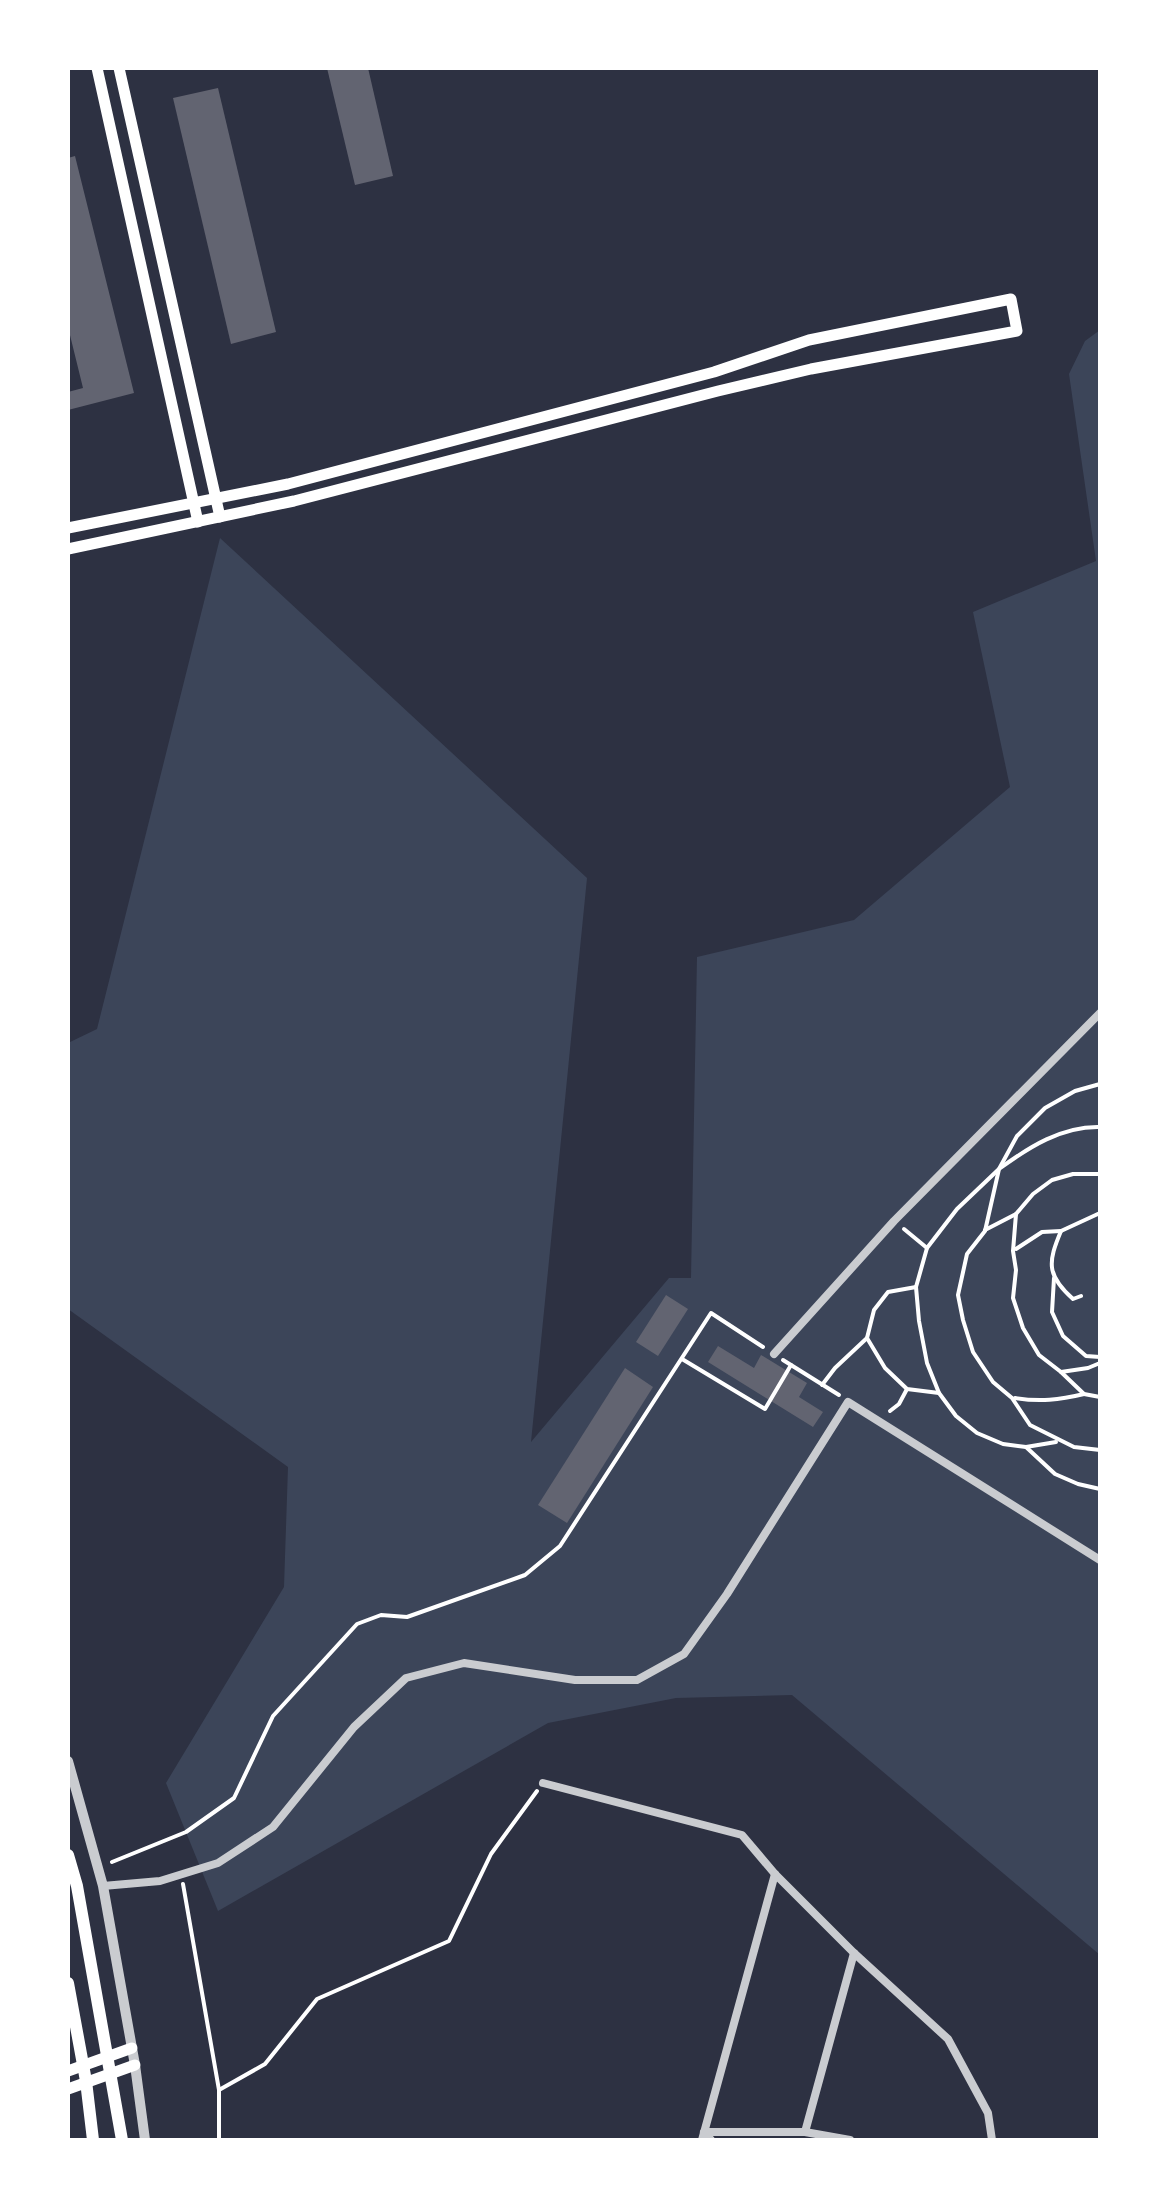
<svg xmlns="http://www.w3.org/2000/svg" width="1168" height="2208" viewBox="0 0 1168 2208" font-family="'Nunito Sans',sans-serif">
	<style>
		.green { fill: #3c4559 }
		.building { fill: #626471 }
		.lines { fill: none; stroke-linecap: round; stroke-linejoin: round }
		.path { stroke: #fff; stroke-width: 4 }
		.minor { stroke: #caccd0; stroke-width: 8 }
		.tertiary { stroke: #caccd0; stroke-width: 10 }
		.secondary { stroke: #fff; stroke-width: 11 }
		.primary { stroke: #fff; stroke-width: 12 }
		.trunk { stroke: #fff; stroke-width: 12 }
	</style>
	<rect width="100%" height="100%" fill="#2d3142"/>
	<!-- green -->
	<path class="green" d="M1100 330V1955L792 1695 676 1698 548 1723 218 1911 166 1783 284 1587 288 1467 68 1309V1043L97 1029 220 538 587 878 531 1442 669 1278H691L697 957 854 920 1010 787 973 612 1096 561 1069 374 1085 341Z"/>
	<!-- building -->
	<g class="building">
		<path d="M327 68H368L393 176 355 185Z"/>
		<path d="M218 88 276 332 231 344 173 98Z"/>
		<path d="M75 156 134 393 68 410V392L83 388 68 327V158Z"/>
		<path d="M666 1295 688 1309 658 1356 636 1342Z"/>
		<path d="M718 1346 754 1368 761 1355 807 1383 799 1397 823 1412 813 1427 708 1362Z"/>
		<path d="M625 1368 653 1387 567 1523 538 1505Z"/>
	</g>
	<g class="lines">
		<!-- path -->
		<g class="path">
			<path d="M1100 1084 1075 1091 1045 1108 1017 1136 999 1169 957 1209 927 1248 916 1287 919 1321 927 1363 939 1393 956 1416 977 1433 1003 1444 1026 1447 1055 1474 1078 1484 1100 1489"/>
			<path d="M1100 1127C1062 1126 1029 1147 999 1169L985 1231 967 1254 958 1295 963 1320 973 1352 993 1382 1012 1398 1030 1425 1074 1447 1100 1450"/>
			<path d="M1100 1174H1073L1052 1180 1033 1194 1016 1214 1013 1251 1016 1270 1013 1298 1023 1328 1039 1355 1061 1372 1084 1394 1100 1397"/>
			<path d="M904 1229 927 1248"/>
			<path d="M985 1230 1016 1214"/>
			<path d="M1016 1249 1042 1232 1061 1231"/>
			<path d="M1054 1278 1052 1312 1063 1336 1086 1356 1100 1357"/>
			<path d="M916 1287 888 1292 874 1310 867 1338 885 1368 907 1389 939 1393"/>
			<path d="M1081 1296 1073 1299C1046 1275 1048 1262 1061 1231L1100 1213"/>
			<path d="M682 1359 765 1409 791 1365"/>
			<path d="M783 1360 839 1395"/>
			<path d="M1061 1372 1088 1368 1100 1363"/>
			<path d="M822 1385 835 1368 867 1338"/>
			<path d="M1015 1398C1040 1402 1059 1400 1084 1394"/>
			<path d="M890 1411 899 1404 907 1389"/>
			<path d="M1026 1447 1056 1442"/>
			<path d="M112 1862 186 1832 234 1798 273 1716 357 1624 381 1615 407 1617 525 1575 560 1546 711 1313 763 1347"/>
			<path d="M183 1884 219 2090V2140"/>
			<path d="M219 2090 265 2064 317 1999 449 1941 491 1854 537 1791"/>
		</g>
		<!-- minor -->
		<g class="minor">
			<path d="M774 1354 894 1221 1100 1013"/>
			<path d="M543 1783 742 1835 775 1874 854 1953 948 2039 988 2113 992 2140"/>
			<path d="M103 1886 160 1881 218 1863 273 1827 354 1727 406 1678 464 1663 575 1680H637L684 1654 727 1594 848 1402 1100 1560"/>
			<path d="M805 2132 850 2140"/>
			<path d="M702 2140 775 1874"/>
			<path d="M711 2140 704 2132H805L854 1953"/>
		</g>
		<!-- tertiary -->
		<path class="tertiary" d="M68 1761 103 1886 135 2065 145 2140"/>
		<!-- secondary -->
		<g class="secondary">
			<path d="M97 68 198 522"/>
			<path d="M119 68 220 517"/>
			<path d="M68 528 288 484 714 372 809 340 1011 299 1017 331 811 369 718 391 294 501 68 549"/>
			<path d="M68 2071 132 2048"/>
			<path d="M68 2089 135 2065"/>
		</g>
		<!-- primary -->
		<path class="primary" d="M68 1855 77 1886 122 2140"/>
		<!-- trunk -->
		<path class="trunk" d="M68 1983 86 2081 93 2140"/>
	</g>
	<!-- border -->
	<rect width="1168" height="2208" fill="none" stroke="#ffffff" stroke-width="140"/>
</svg>
